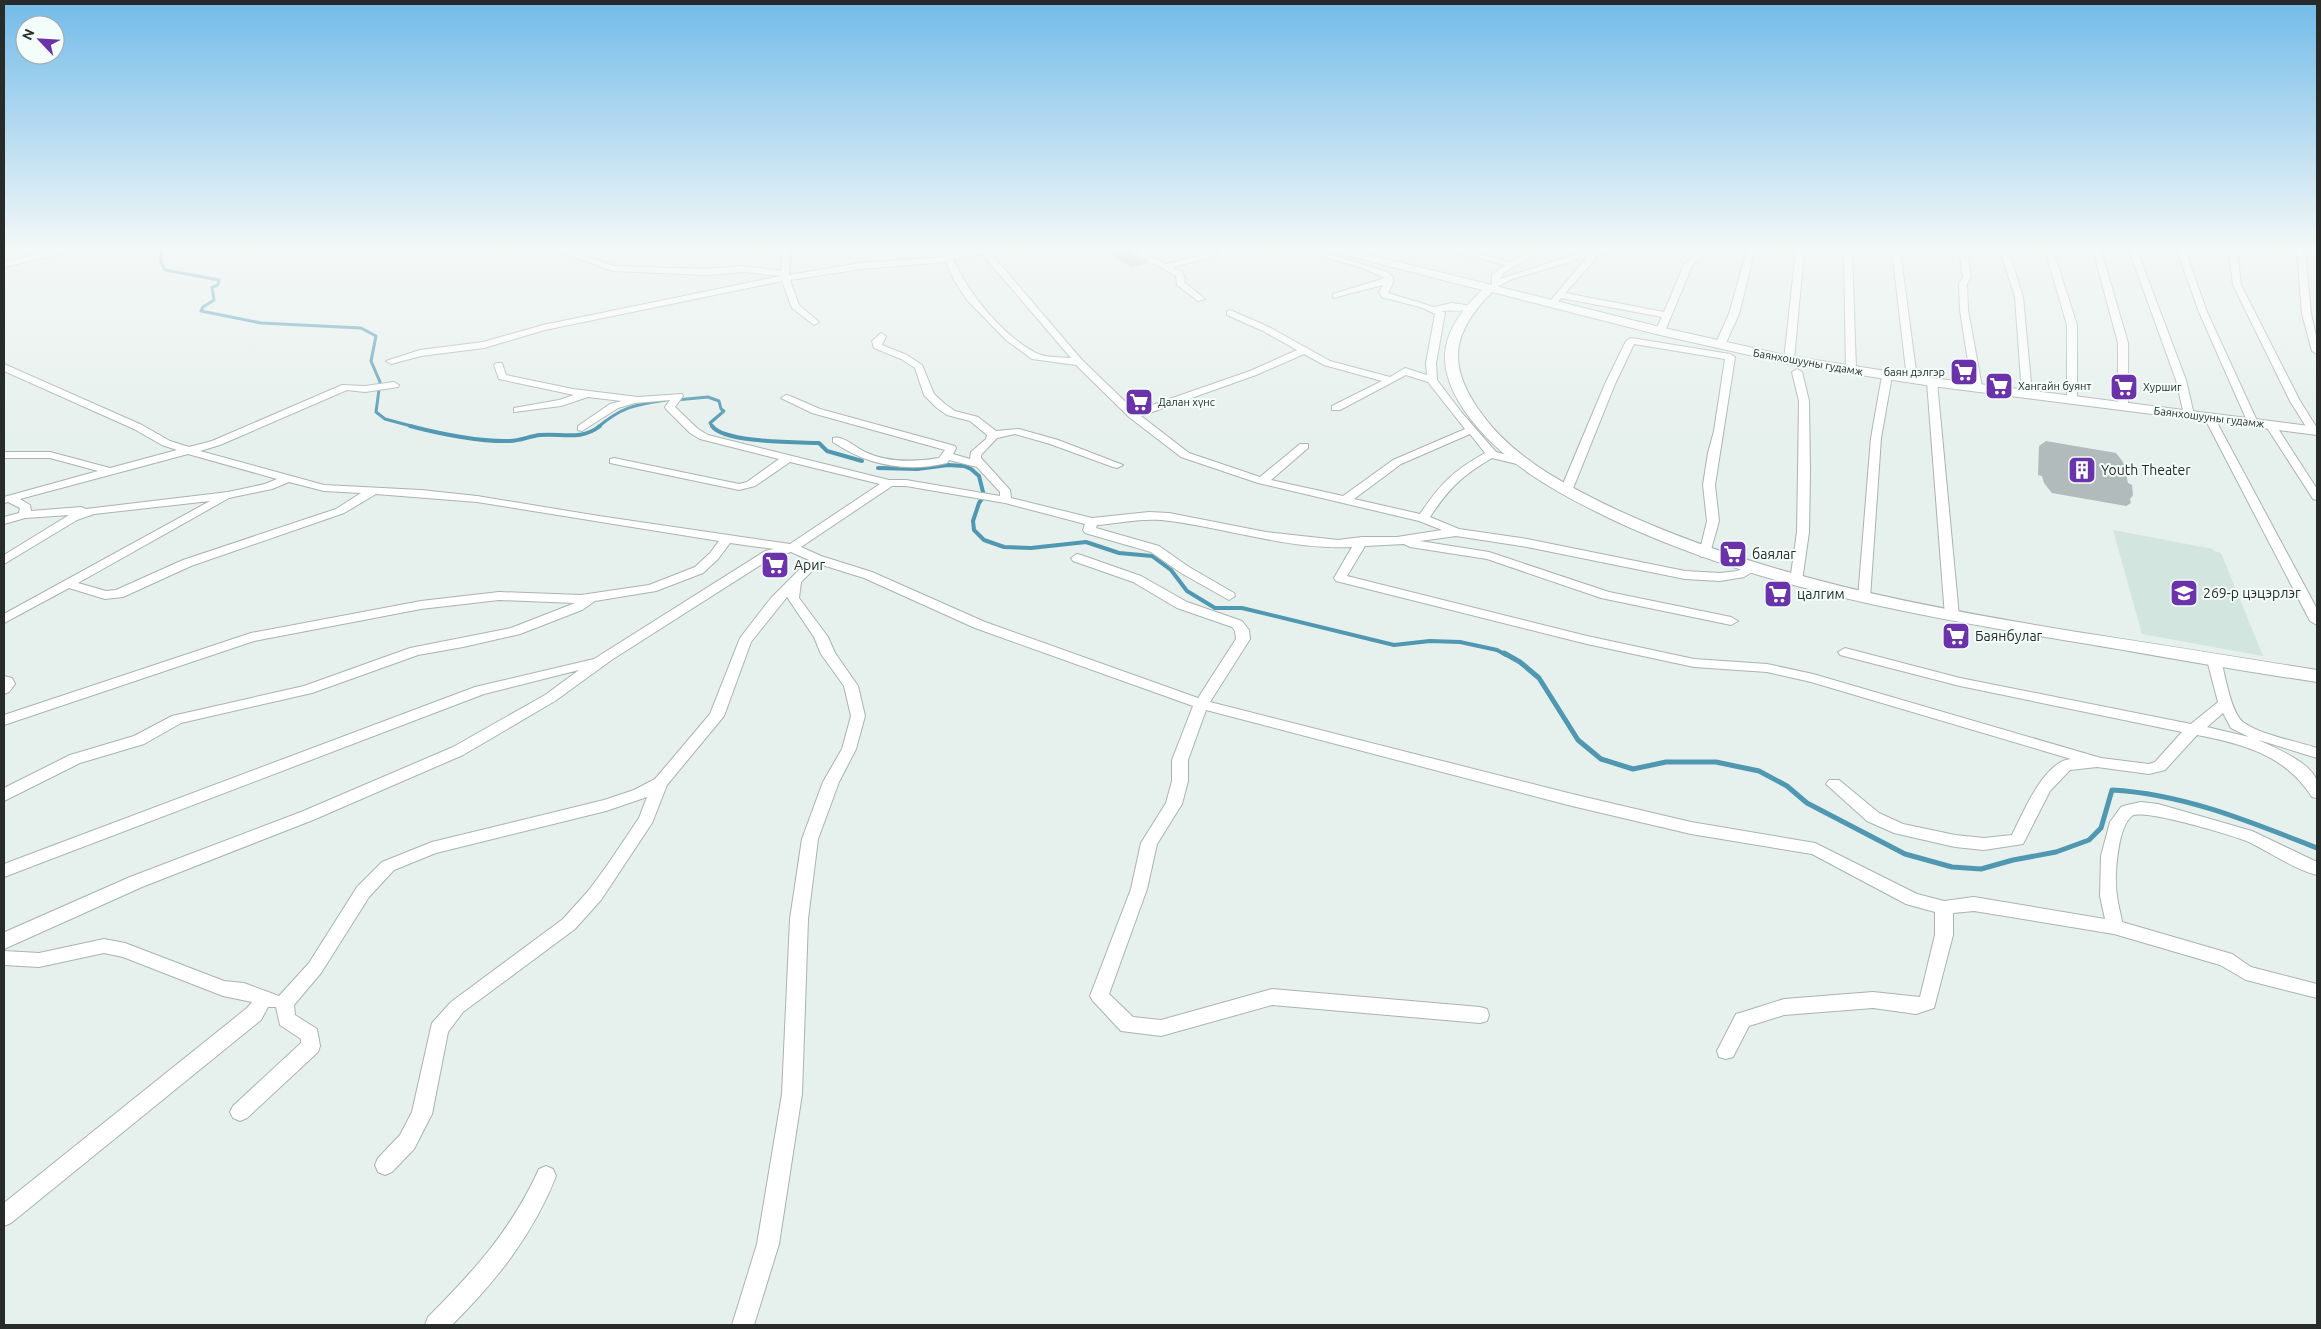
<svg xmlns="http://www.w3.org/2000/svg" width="2321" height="1329" viewBox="0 0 2321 1329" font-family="Ubuntu,sans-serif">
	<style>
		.built { fill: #d2e5df }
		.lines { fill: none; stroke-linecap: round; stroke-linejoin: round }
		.stream-far2 { stroke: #5097b1; stroke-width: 3 }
		.stream-far1 { stroke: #5097b1; stroke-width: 4 }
		.stream { stroke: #5097b1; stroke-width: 5 }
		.building { fill: #b1bbbc }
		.street-casing { stroke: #aab3b0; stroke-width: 2 }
		.secondary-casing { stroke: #aab3b0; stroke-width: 2 }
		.street { fill: #fff; fill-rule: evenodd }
		.secondary { fill: #fff; fill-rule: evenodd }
		.labels { text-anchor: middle; stroke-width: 4; stroke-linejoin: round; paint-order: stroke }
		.far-street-label { font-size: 11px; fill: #272b2a; stroke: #f3fdfa }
		.far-poi-label { font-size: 11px; fill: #272b2a; stroke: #f3fdfa; text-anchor: start }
		.poi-label { font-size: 14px; fill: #272b2a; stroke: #f3fdfa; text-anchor: start }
	</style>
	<rect width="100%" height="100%" fill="#e6f0ed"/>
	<!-- built -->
	<path class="built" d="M2113 530 2213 549 2214 551 2221 553 2263 656 2142 634Z"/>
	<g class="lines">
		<!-- stream-far2 -->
		<g class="stream-far2">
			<path d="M161 250V262L165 270 219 280 218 285 212 287 214 300 203 307 201 311 261 323 361 328 376 336 371 361 380 382 376 412 385 419 415 427"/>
			<path d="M676 400 708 397 719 401 721 409 724 411 710 423 713 427"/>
			<path d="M598 427C623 406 635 405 666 400"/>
		</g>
		<!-- stream-far1 -->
		<g class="stream-far1">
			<path d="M410 426C441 434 478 442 510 441 520 441 530 436 540 435 562 433 581 441 600 426"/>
			<path d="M712 426C724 443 797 442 819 443L827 451 862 461"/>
			<path d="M878 468 917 469 948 465 964 466 971 469 979 476 984 496 979 503 973 521 974 530 984 540 1004 547 1031 548 1086 542 1119 553 1152 556 1171 570 1187 591 1215 608H1242L1394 645 1430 641 1460 642 1497 650 1506 655"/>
		</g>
		<!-- stream -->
		<path class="stream" d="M1504 653 1520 662 1539 678 1578 740 1601 759 1633 769 1666 762H1716L1759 771 1787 786 1807 803 1905 854 1952 867 1981 869 2013 860 2056 852 2089 840 2101 828 2112 790C2184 794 2251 822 2317 848"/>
	</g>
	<!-- building -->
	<g class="building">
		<path d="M1102 250H1128L1149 263 1132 267Z"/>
		<path d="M2046 441 2116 453 2123 462 2128 483 2132 485 2133 495 2130 499 2131 503 2126 506 2052 493 2044 483 2042 476 2038 475 2039 446Z"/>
	</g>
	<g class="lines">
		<defs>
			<g id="street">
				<path d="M57 250H78L4 267V262Z"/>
				<path d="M555 250H567L614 266 706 269 743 266 781 271 783 250H791L789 275 861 263 943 257 942 250H948L950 254 988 250 1082 360 1135 411 1250 371 1297 350 1263 331 1227 315V311L1230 310 1269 327 1330 361 1390 377 1405 368 1427 375 1426 363 1435 314 1423 308 1382 297 1379 292 1383 285 1333 298V294L1385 278 1360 267 1300 250 1326 253 1387 272 1393 277V283L1388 293 1434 307 1452 303 1472 306 1473 308C1466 313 1452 309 1442 311L1445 313 1436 363 1437 380 1462 413 1496 452 1525 460 1527 462 1521 465 1492 458C1463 475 1449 488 1430 517L1459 529 1527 539 1685 571 1720 573 1737 571 1751 565 1757 569 1744 577 1720 581 1685 579 1527 547 1456 536 1420 541 1489 552 1609 592 1731 617 1738 621 1731 625 1601 598 1487 559 1410 547 1404 544 1365 546 1347 576 1587 636 1694 659 1767 664 1813 674 2101 758 2149 764 2155 762 2182 732 1960 686 1840 655 1838 652 1845 648 1960 678 2191 724 2218 702 2207 660 2214 656 2221 660C2225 675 2231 713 2243 722 2260 735 2296 741 2317 748V758L2259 740C2275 748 2313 763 2317 782 2318 787 2317 793 2317 798L2312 797C2285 755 2244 744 2197 735L2165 770 2149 774 2097 767 2070 770 2050 791 2023 844 1984 850 1955 847 1894 833 1867 821 1826 784 1829 780H1839L1879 813 1903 824 1955 835 1984 838 2012 835C2023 813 2044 761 2071 759L1811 682 1767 672 1694 667 1587 644 1336 581 1334 578 1352 547C1291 550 1230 529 1170 521 1146 517 1121 523 1097 525L1096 528 1159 546 1189 567 1234 593 1235 596 1229 600 1181 573 1151 552 1085 533 1083 530 1085 524 1005 503 906 486H892L801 547 821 556 872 572 985 622 1198 698 1236 639 1235 631 1232 627 1177 608 1133 582 1073 561 1071 558 1077 554 1081 555 1141 576 1187 602 1242 621 1249 630 1250 639 1210 702 1572 794 1691 822 1815 843 1917 894 1944 901 1974 897 2105 919 2100 896 2101 856 2110 822 2121 807 2127 805 2141 802 2158 804 2252 831 2317 862V875C2294 869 2271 853 2249 842 2234 836 2143 808 2132 816 2117 827 2114 880 2117 896 2118 905 2121 914 2122 922L2232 954 2251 967 2317 984V998L2246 980 2220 965 2114 934 1974 911 1953 913V935L1934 1008 1916 1014 1873 1008 1784 1015 1749 1026 1733 1057 1726 1059 1719 1057 1717 1051 1736 1014 1743 1012 1784 999 1873 992 1920 997 1935 935V912L1906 904 1812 854 1691 834 1572 806 1206 710 1188 760V781L1182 804 1157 844 1147 889 1109 994 1133 1017 1161 1020 1272 989 1480 1007 1487 1009 1489 1015 1487 1021 1480 1023 1272 1005 1161 1036 1121 1031 1093 1001 1090 996 1131 889 1141 843 1166 803 1172 781V760L1193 706 975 628 864 578 819 564 801 582 799 598 828 637 835 653 858 686 865 716 856 749 839 782 818 839 808 919 802 1094 779 1244 754 1325H732L757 1244 782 1094 790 919 802 839 823 782 842 749 851 716 844 686 821 654 814 637 787 597 751 642 724 716 667 785 652 823 601 900 575 929 463 1012 448 1032 432 1114 414 1149 392 1172 385 1175 378 1172 375 1165 378 1158 400 1135 412 1112 432 1023 451 1002 563 919 589 890 608 864 639 818 647 797 606 811 436 853 394 870 369 897 321 973 294 1005 295 1015 317 1029 320 1046 318 1052 247 1118 240 1121 233 1118 230 1112 233 1106 301 1043V1039L280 1025 276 1007H268L261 1020 11 1223 4 1226V1203L247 1008 252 1002 223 996 123 957 104 953 39 967 4 965V951L39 953 104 939 125 943 224 981 244 983 279 996 309 963 357 887 382 862 432 842 604 800 634 790 655 779 710 714 740 638 771 598 809 560 791 552 773 557 613 659 555 701 463 755 313 820 142 887 4 949 5 932 130 877 301 812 453 747 545 695 579 670 484 694 4 877V864L475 687 594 659 765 551 774 549 730 543 718 559 703 573 656 591 595 601 582 610 520 634 463 647 418 655 312 693 181 723 144 744 80 763 4 801V788L70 755 134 736 172 716 304 686 410 648 511 628 575 603 499 600 421 609 254 641 4 725V715L251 633 421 601 499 592 581 595 649 585 695 567 710 553 719 541 477 502 376 494 344 513 191 566 123 597 105 599 69 588 4 623V614L210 501 94 514 77 520 4 564V555L69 515 25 518 4 524V517L19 513 20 508 8 502 4 503V497L98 471 50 458H4V452H50L110 468 177 450 162 445 134 429 4 371V364L142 425 170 441 189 447 212 441 342 385 365 386 394 382 399 385 398 387 365 392 347 390 220 445 200 451 324 485 421 490 477 496 599 516 790 544 880 484 790 462 755 486 739 490 610 463V459L614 458 739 484 747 482 779 459 700 439 690 433 666 409 665 407 670 400 635 403 618 408 582 431 578 430V426L610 404 622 401 588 397 561 406 514 412V408L559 400 574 395 499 379 494 365 496 363H502L506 375 573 389 638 397 682 394 683 396 675 407 698 429 708 435 889 480H906L1000 496V492L977 467 949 460 947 463C906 473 867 465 833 442V438C843 435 856 448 865 452 888 463 914 462 939 458L945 450 812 413 781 398 786 395 790 396 820 409 955 446 956 448 953 454 970 459 971 452 986 439 987 435 970 421 947 415 937 408 924 395 915 368 901 359 874 348 872 341 881 333 886 336 882 345 907 355 922 365 934 394 945 404 955 411 978 417 996 431 1019 429 1058 440 1123 465 1117 468 1113 467 1050 444 1015 434 997 438 981 455V458L1010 490 1011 498 1092 518 1149 512 1169 513 1266 532 1338 540 1362 537H1397L1442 530 1419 521 1258 483 1181 457 1129 417 1076 365 1032 359 1006 340 967 300 954 280 946 262 861 269 790 280 799 305 819 322 814 325 792 308 782 281 545 330 484 348 421 356 391 364 386 361 420 350 483 342 543 325 781 276 743 272 706 275 613 271ZM982 254 1071 358C1061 357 1045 358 1036 353 1002 335 968 293 953 259ZM1304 354 1324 365 1382 381 1332 406V410H1340L1406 375 1428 382 1465 429 1393 460 1343 496 1271 480 1308 448V444H1300L1260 477 1189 453 1141 416 1256 375ZM1470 434 1485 453C1453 471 1441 483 1420 514L1354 499 1401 464ZM188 454 277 479 265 484 228 492 86 509 81 507 31 511 30 505 20 499ZM289 482 324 491 361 493 336 509 183 560 116 590 106 591 78 583 229 498 272 489ZM2223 713 2231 728 2249 737 2207 727Z"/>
				<path d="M1130 250H1140L1166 264 1216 252V256L1173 267 1182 272 1185 278 1184 282 1205 299 1198 301 1177 285 1176 276Z"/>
				<path d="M1450 250H1463L1511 262 1533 250H1543L1503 273 1500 279 1589 250H1619L1595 256 1594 261 1565 293 1664 312 1684 265 1699 250H1707L1692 266 1665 331 1660 334 1655 331 1662 317 1561 298 1558 302H1552L1551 300 1587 257 1512 279 1490 291 1486 288 1492 284V275L1505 265Z"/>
				<path d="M1747 250H1755L1739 314 1725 345 1717 347 1715 345 1729 314Z"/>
				<path d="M1796 250H1804L1794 360 1789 363 1784 360Z"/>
				<path d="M1844 250H1852L1856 370 1851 373 1846 370Z"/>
				<path d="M1892 250H1900L1917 379 1912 382 1907 379Z"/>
				<path d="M1959 250H1967L1971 277 1967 284 1968 310 1982 387 1977 390 1972 387 1960 310 1959 284 1963 277Z"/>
				<path d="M2000 250H2008L2023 297 2032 394 2027 397 2022 394 2015 297Z"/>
				<path d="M2045 250H2053L2077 325V400L2072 403 2067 400V325Z"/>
				<path d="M2093 250H2101L2128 343V406L2123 409 2118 406V343Z"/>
				<path d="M2129 250H2137L2186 380 2194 415 2193 417H2185L2184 415 2176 380Z"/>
				<path d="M2177 250H2185L2207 312 2258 423 2257 425 2253 426 2248 423 2199 312Z"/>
				<path d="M2229 250H2237L2241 285 2300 401 2317 428V433H2310L2290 401 2233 285Z"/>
				<path d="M2297 250H2305L2311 314 2317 340V354L2312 351 2302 314Z"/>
				<path d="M1631 338 1730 354 1735 357 1715 485 1719 521 1709 557H1701L1699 554 1707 521 1703 485 1708 453 1714 431 1725 359 1634 344 1615 384 1572 491 1566 494 1560 491 1605 384 1626 341Z"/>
				<path d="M1797 369 1802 372 1809 401 1810 472 1809 532 1802 581 1796 585 1790 581 1797 532 1798 472 1799 401 1792 372Z"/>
				<path d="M1887 373 1892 376 1881 438 1870 598 1864 602 1858 598 1871 438 1882 376Z"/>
				<path d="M1932 379 1937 382 1959 616 1952 620 1945 616 1927 382Z"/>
				<path d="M2209 414 2214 417 2317 609V625L2310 621 2204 417Z"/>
				<path d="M2271 423 2275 424 2317 489V500L2313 499 2266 426Z"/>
				<path d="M4 676 12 678 15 684 9 692 4 694Z"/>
				<path d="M546 1166 553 1169 556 1176C533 1235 496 1281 452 1325H425L428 1317C474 1271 512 1229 539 1169Z"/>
			</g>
			<path id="secondary" d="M1332 250H1351L1660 327 1789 356 1932 378 2317 427V435L1932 386 1789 364 1660 335 1492 292C1453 332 1446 363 1479 410 1511 457 1565 485 1615 509 1762 577 1919 606 2077 632 2157 644 2237 657 2317 670V682C2241 671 2164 657 2088 644 1925 617 1761 590 1611 519 1555 492 1500 462 1464 410 1432 362 1442 329 1482 290L1334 252Z"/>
		</defs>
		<!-- street casing -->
		<use href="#street" class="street-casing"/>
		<!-- secondary casing -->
		<use href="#secondary" class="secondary-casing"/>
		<!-- street -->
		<use href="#street" class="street"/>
		<!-- secondary -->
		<use href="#secondary" class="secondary"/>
	</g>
	<!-- sky -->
	<linearGradient id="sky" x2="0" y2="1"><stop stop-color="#72bbe9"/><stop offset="0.57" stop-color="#f4f8f7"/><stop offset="1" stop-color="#f4f8f7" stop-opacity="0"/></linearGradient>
	<rect width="2321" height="436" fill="url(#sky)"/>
	<!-- icons -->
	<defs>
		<symbol id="supermarket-square" viewBox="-11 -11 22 22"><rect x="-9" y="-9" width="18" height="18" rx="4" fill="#6b33a9" stroke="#f3fdfa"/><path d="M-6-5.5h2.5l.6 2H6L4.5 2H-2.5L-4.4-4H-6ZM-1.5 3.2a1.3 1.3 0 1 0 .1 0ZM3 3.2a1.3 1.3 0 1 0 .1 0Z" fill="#fff"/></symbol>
		<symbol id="building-square" viewBox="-11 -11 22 22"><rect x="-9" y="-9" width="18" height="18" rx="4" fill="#6b33a9" stroke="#f3fdfa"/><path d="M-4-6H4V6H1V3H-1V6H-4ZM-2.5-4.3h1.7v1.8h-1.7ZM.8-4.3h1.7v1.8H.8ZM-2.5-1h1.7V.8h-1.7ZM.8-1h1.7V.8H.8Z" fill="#fff"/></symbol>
		<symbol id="school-square" viewBox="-11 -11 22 22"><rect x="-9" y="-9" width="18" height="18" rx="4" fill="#6b33a9" stroke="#f3fdfa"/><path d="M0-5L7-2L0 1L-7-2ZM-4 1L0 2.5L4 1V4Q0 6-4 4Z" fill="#fff"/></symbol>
	</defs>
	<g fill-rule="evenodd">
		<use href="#supermarket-square" x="1948" y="356" width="32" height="32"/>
		<use href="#supermarket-square" x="1983" y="370" width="32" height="32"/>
		<use href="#supermarket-square" x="2108" y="371" width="32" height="32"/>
		<use href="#supermarket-square" x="1123" y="386" width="32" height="32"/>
		<use href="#building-square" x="2066" y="454" width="32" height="32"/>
		<use href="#supermarket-square" x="1717" y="538" width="32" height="32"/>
		<use href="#supermarket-square" x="759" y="549" width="32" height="32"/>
		<use href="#school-square" x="2168" y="577" width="32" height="32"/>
		<use href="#supermarket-square" x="1762" y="578" width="32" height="32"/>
		<use href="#supermarket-square" x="1940" y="620" width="32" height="32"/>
	</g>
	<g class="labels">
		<!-- far-street labels -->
		<g class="far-street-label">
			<text transform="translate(1808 362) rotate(10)" y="4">Баянхошууны гудамж</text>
			<text transform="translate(2209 417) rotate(7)" y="4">Баянхошууны гудамж</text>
		</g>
		<!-- far-poi labels -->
		<g class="far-poi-label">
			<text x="1945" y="376" text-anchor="end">баян дэлгэр</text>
			<text x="2018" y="390">Хангайн буянт</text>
			<text x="2143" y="391">Хуршиг</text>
			<text x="1158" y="406">Далан хүнс</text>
		</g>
		<!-- poi labels -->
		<g class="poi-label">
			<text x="2101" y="475">Youth Theater</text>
			<text x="1752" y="559">баялаг</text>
			<text x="794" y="570">Ариг</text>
			<text x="2203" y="598">269-р цэцэрлэг</text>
			<text x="1797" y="599">цалгим</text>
			<text x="1975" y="641">Баянбулаг</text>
		</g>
	</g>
	<!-- border -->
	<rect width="2321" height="1329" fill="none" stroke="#272b2a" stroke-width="10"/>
	<!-- north arrow -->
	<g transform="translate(40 40) rotate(295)"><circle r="24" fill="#f3fdfa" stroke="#a1a9a7"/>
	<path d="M0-4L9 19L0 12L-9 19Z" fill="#6b33a9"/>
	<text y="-8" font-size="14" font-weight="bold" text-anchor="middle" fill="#272b2a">N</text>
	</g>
</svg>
